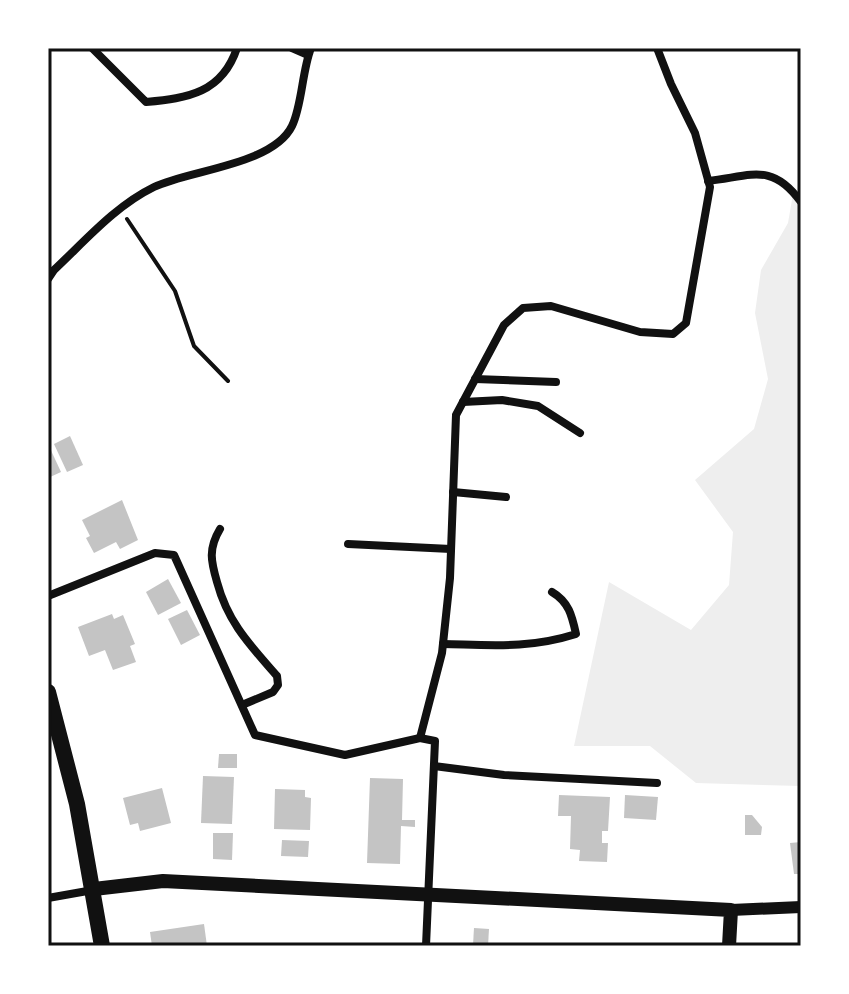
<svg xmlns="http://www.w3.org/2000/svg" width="849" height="994" viewBox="0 0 849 994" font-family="'Fira Sans',sans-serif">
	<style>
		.green { fill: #eee }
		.building { fill: #c4c4c4 }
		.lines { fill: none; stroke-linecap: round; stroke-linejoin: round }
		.path { stroke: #111; stroke-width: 4 }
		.minor { stroke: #111; stroke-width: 8 }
		.tertiary { stroke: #111; stroke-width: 12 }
		.primary { stroke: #111; stroke-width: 14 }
		.trunk { stroke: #111; stroke-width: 16 }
		.neatline { fill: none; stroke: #111; stroke-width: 3 }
	</style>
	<rect width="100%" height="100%" fill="#fff"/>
	<!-- green -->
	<path class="green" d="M794 188 801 196V786L696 783 650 746H574L609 582 691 630 729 585 733 532 695 480 754 429 768 379 755 313 761 270 788 223Z"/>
	<!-- building -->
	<g class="building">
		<path d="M70 436 83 465 67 472 54 444Z"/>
		<path d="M48 444 61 472 48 478Z"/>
		<path d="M122 500 138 540 120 549 116 542 94 553 86 538 90 536 82 520Z"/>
		<path d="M168 579 181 603 158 615 146 592Z"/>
		<path d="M187 610 200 635 181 645 168 619Z"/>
		<path d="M112 614 114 619 123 615 135 644 130 646 136 662 113 670 105 650 89 656 78 627Z"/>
		<path d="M219 754H237V768H218Z"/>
		<path d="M203 776 234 777 232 824 201 823Z"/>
		<path d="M370 778 403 779 402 820H415V827L401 826 400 864 367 863Z"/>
		<path d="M162 788 171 823 140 831 138 823 130 825 123 798Z"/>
		<path d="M275 789 305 790V797L311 798 310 830 274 829Z"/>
		<path d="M559 795 610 797 608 831H602V843H608L607 862 579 861 580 850 570 849 571 816H558Z"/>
		<path d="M625 795 658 797 656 820 624 818Z"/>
		<path d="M745 815H752L762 827 761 835H745Z"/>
		<path d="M213 833H233L232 860 213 859Z"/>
		<path d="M282 840 309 841 308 857 281 856Z"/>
		<path d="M801 842V874H794L790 843Z"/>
		<path d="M204 924 207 946H152L150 932Z"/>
		<path d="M474 928 489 929 488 946 473 945Z"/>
	</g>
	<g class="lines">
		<!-- path -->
		<path class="path" d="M127 219 175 291 194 346 228 381"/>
		<!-- minor -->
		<g class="minor">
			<path d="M92 48 146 102C188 98 222 93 237 48"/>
			<path d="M292 48 308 55"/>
			<path d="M708 181C752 176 772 162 801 202"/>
			<path d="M48 279 54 270C85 241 115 206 154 187 189 170 273 165 292 126 302 106 302 71 311 48"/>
			<path d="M475 379 556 382"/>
			<path d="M463 402 502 400 538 406 580 433"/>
			<path d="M453 492 506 497"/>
			<path d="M220 529C208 549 211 561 217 582 228 623 250 645 277 676L278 685 273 692 242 705"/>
			<path d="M348 544 451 549"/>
			<path d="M48 596 155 553 174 555 255 735 345 755 420 738 435 741 426 946"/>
			<path d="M443 644C491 645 529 649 576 634 572 616 569 602 552 592"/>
			<path d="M420 738 442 653 450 578 456 415 504 325 523 308 551 306 640 332 673 334 686 323 710 187 695 133 671 84 657 48"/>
			<path d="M434 766 504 775 657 783"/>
			<path d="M48 898 93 890"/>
		</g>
		<!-- tertiary -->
		<path class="tertiary" d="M731 910 801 907"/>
		<!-- primary -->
		<path class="primary" d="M94 889 163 881 731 910 729 946"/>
		<!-- trunk -->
		<path class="trunk" d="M48 692 77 804 102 946"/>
	</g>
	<!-- border -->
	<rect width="849" height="994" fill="none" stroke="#ffffff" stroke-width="100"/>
	<rect x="50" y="50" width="749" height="894" class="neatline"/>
</svg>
